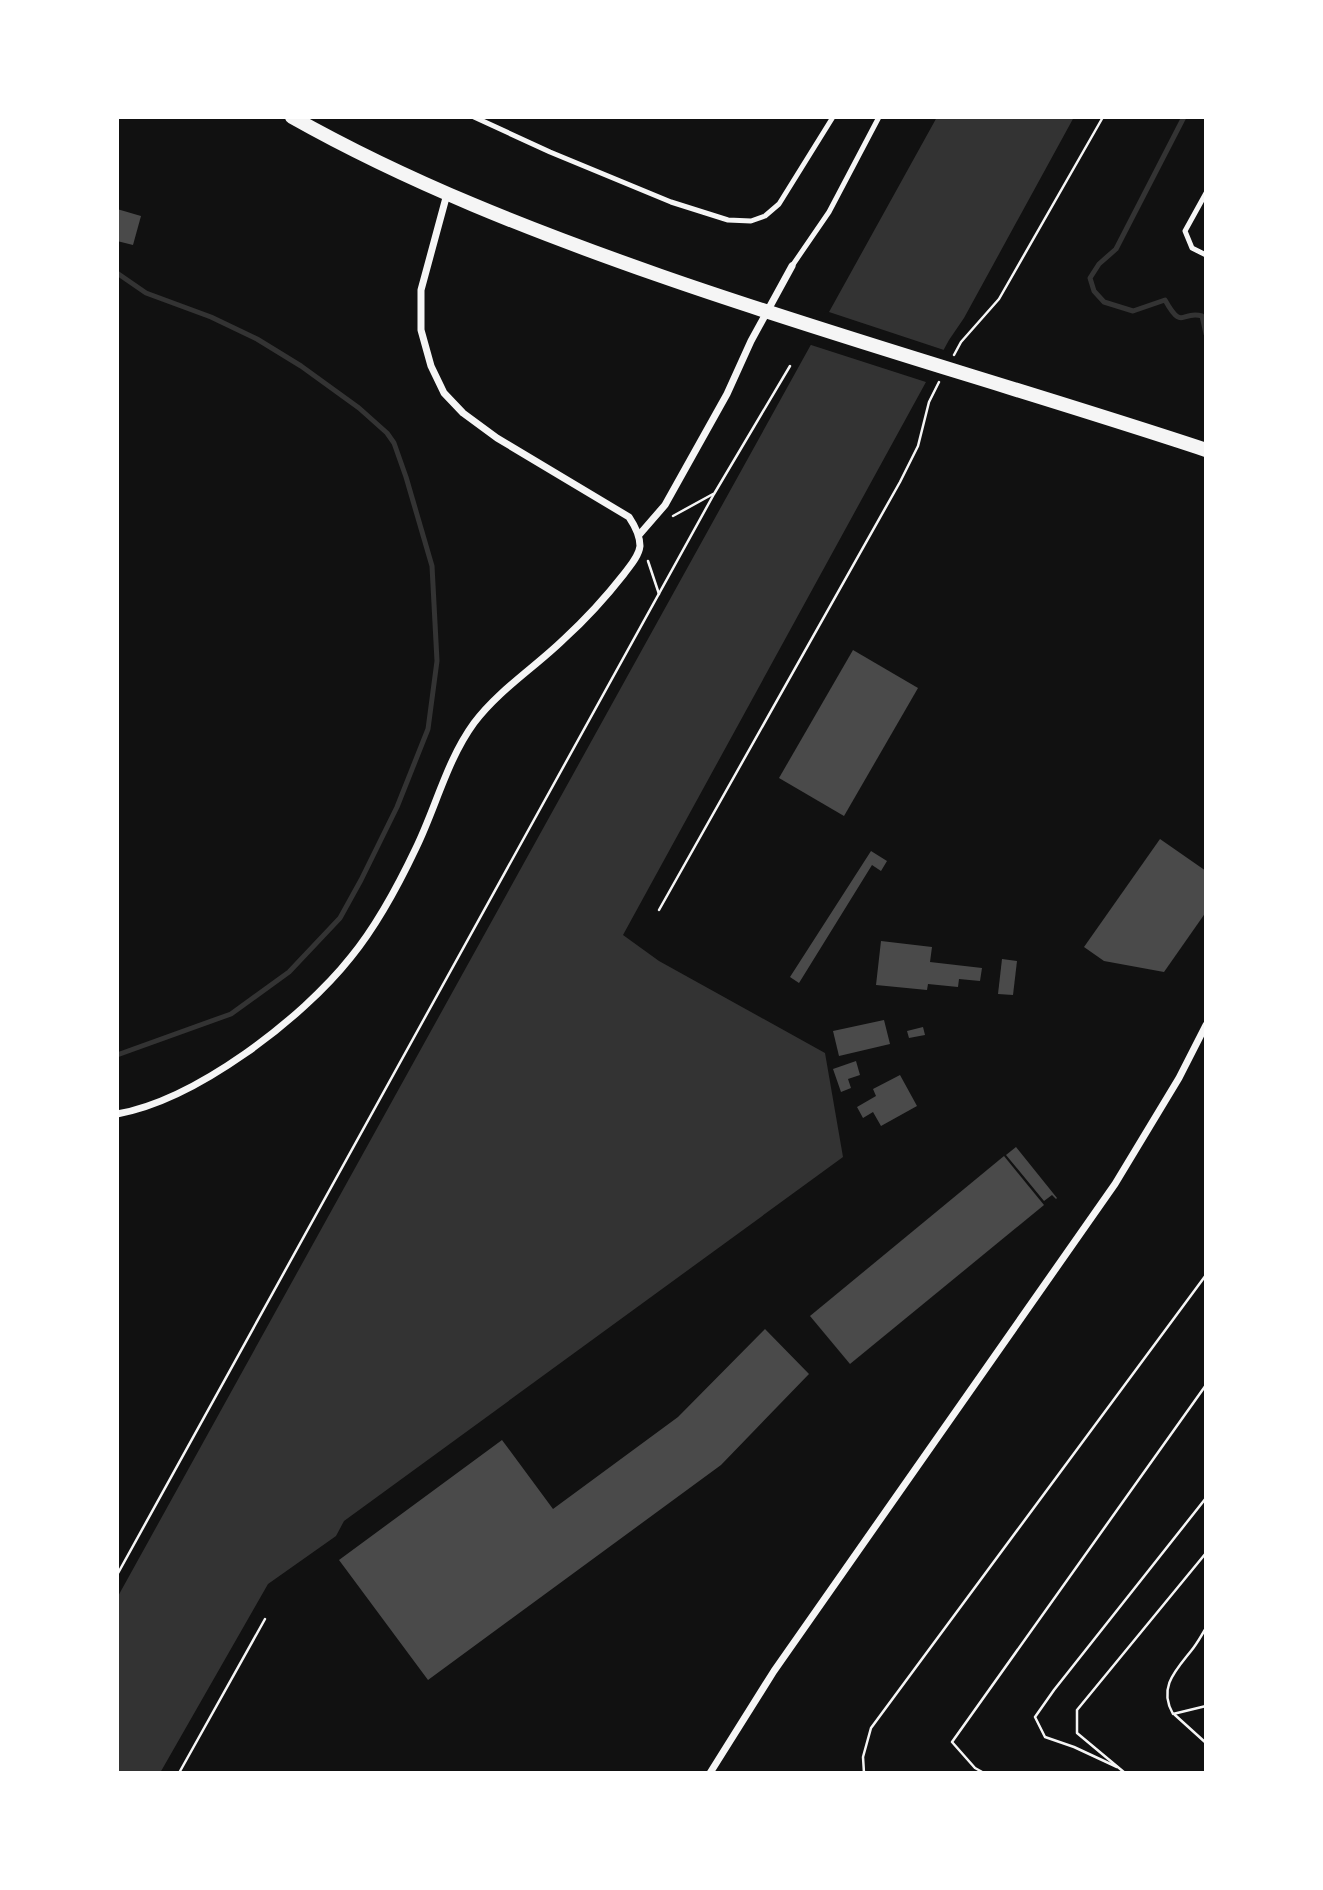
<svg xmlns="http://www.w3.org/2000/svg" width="1323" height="1890" viewBox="0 0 1323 1890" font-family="Jost,sans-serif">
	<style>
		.water { fill: #333 }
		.pier { fill: #111 }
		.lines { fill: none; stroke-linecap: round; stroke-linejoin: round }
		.stream { stroke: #333; stroke-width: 5 }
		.building { fill: #4a4a4a }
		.path { stroke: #f5f5f5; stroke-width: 2.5 }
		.service { stroke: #f5f5f5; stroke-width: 5 }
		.minor { stroke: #f5f5f5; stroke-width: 7 }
		.secondary { stroke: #f5f5f5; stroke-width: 14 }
	</style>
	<rect width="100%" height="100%" fill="#111"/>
	<!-- water -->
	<path class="water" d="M937 117H1074L964 318 949 340 623 935 659 961 825 1053 843 1157 344 1521 336 1536 268 1584 160 1773H117V1598Z"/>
	<!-- pier -->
	<path class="pier" d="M826 311 947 351 929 383 808 344Z"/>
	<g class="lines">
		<!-- stream -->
		<g class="stream">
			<path d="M1184 117 1116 249 1099 264 1090 278 1094 291 1104 302 1133 311 1165 300C1183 332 1181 310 1202 316L1206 334"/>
			<path d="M117 273 146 293 211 317 257 339 301 366 359 408 387 433 394 443 406 477 432 566 437 661 428 729 397 807 361 880 340 918 289 972 231 1014 117 1055"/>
		</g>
	</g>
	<!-- building -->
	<g class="building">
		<path d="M117 209 141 216 133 245 117 241Z"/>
		<path d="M853 650 918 688 844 816 779 778Z"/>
		<path d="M1160 839 1206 871V912L1164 972 1104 961 1084 947Z"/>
		<path d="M871 851 887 861 881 871 872 865 799 983 790 977Z"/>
		<path d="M881 941 932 947 930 962 982 968 980 981 959 979 958 987 928 984 927 990 876 985Z"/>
		<path d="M1002 959 1017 961 1013 995 998 994Z"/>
		<path d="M884 1020 890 1044 839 1056 833 1031Z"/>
		<path d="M923 1027 925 1035 909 1038 907 1031Z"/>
		<path d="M856 1061 860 1075 848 1079 851 1088 841 1092 833 1069Z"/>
		<path d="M900 1075 917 1106 881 1126 873 1112 863 1118 857 1107 876 1096 873 1089Z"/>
		<path d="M1016 1147 1057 1198 1056 1199 1052 1195 1044 1201 1006 1155Z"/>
		<path d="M1004 1156 1044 1205 850 1364 810 1316Z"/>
		<path d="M765 1329 809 1374 721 1465 428 1680 339 1560 502 1440 553 1509 678 1417Z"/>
	</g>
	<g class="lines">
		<!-- path -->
		<g class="path">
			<path d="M954 355 961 342 999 299 1103 117"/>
			<path d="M673 516 713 494"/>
			<path d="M648 561 659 594"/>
			<path d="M659 910 900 482 918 446 929 402 939 382"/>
			<path d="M117 1575 714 494 790 366"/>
			<path d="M1206 1628C1201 1636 1197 1644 1191 1651 1175 1671 1158 1688 1173 1714L1206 1706"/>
			<path d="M1175 1715 1206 1743"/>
			<path d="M1117 1767 1074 1747 1045 1737 1035 1717 1054 1690 1206 1498"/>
			<path d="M179 1773 265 1619"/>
			<path d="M864 1773 863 1757 871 1728 1206 1275"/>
			<path d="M984 1773 975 1768 952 1742 1206 1385"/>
			<path d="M1125 1773 1077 1733V1710L1206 1553"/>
		</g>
		<!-- service -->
		<g class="service">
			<path d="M474 117 550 152 671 202 728 220 751 221 765 216 779 204 833 117"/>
			<path d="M1206 193 1185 231 1192 248 1206 255"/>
			<path d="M792 266 829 212 879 117"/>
		</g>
		<!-- minor -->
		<g class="minor">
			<path d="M639 535 665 505 727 394 751 341 792 266"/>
			<path d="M117 1114C196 1100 302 1019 351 957 378 924 398 886 416 848 436 807 447 760 474 723 499 690 534 668 563 640 585 620 606 597 624 574 630 566 639 556 640 546 640 535 635 526 629 517L497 438 463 413 444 393 431 366 421 330V290L447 194"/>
			<path d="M710 1773 774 1671 1115 1184 1179 1078 1206 1025"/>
		</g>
		<!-- secondary -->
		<path class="secondary" d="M292 117C409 183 535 232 661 276 841 339 1025 390 1206 450"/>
	</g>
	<!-- border -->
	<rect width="1323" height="1890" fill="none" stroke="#ffffff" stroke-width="238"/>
</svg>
